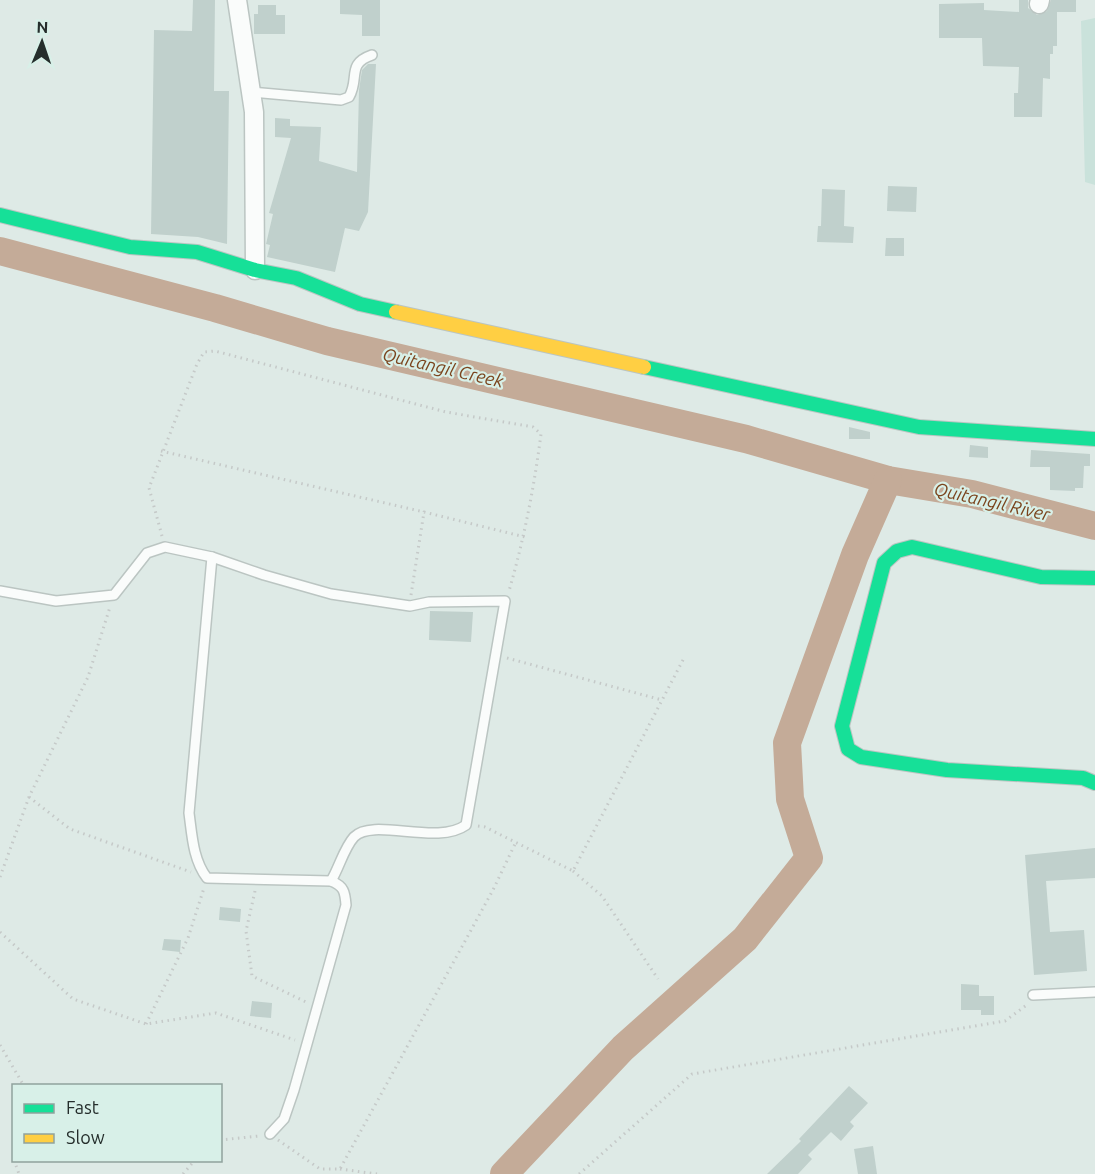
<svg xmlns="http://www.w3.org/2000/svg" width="1095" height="1174" viewBox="0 0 1095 1174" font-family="Ubuntu,sans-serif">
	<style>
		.built { fill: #cae2db }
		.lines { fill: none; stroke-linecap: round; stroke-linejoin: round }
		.river { stroke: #c4ab98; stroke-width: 28 }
		.building { fill: #c0d0cc }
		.lane-casing { stroke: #bbc5c2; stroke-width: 12 }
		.street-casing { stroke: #bbc5c2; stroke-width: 21 }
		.fast-casing { stroke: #bbc5c2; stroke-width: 16 }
		.slow-casing { stroke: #bbc5c2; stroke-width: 16 }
		.path { stroke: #c5c9c8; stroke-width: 3; stroke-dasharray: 1.5 4.5; stroke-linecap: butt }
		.lane { stroke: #fafcfb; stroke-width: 9 }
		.street { stroke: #fafcfb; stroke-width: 18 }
		.fast { stroke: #16e098; stroke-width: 14 }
		.slow { stroke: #ffcf43; stroke-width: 14 }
		.labels { text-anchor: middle; stroke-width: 4.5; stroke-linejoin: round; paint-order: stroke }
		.water-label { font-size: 18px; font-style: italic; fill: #7b451e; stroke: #d8f0e8 }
	</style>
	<rect width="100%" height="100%" fill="#deeae6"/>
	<!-- built -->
	<path class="built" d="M1095 18V185L1085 182 1081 21Z"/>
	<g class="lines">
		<!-- river -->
		<g class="river">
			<path d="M0 251 215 308 327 341 746 439 888 480 972 494 1095 526"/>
			<path d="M504 1174 623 1048 745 939 809 858 790 799 787 743 855 555 888 480"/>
		</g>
	</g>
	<!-- building -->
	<g class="building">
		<path d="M193 0H215L214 91H229L227 244 198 237 151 234 154 30 192 31Z"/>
		<path d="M340 0H380V36H362V15L340 14Z"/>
		<path d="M1019 0H1028V8L1037 15 1047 11 1051 0H1076V12H1057V46H1053V54H1050V79L1043 78 1042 117H1014V93H1018L1019 67 983 66 982 38H939V4L984 3V10L1019 12Z"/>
		<path d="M258 5H276V15H285V34H254V14H258Z"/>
		<path d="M368 64H376L368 212 359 231 345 228 335 272 267 257 270 245 266 244 273 214 269 213 291 138 275 137V118L290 119V126L321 127 319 161 357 172 359 90 362 70Z"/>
		<path d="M888 186 917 187 916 212 887 211Z"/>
		<path d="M822 189 845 190 844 226 854 227 853 243 817 242 818 226H821Z"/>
		<path d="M886 238H904V256H885Z"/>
		<path d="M849 427 870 432V439H849Z"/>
		<path d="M970 445 988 447V458L969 457Z"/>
		<path d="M1031 450 1090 454V466H1084L1083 488H1075V491L1050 490V467H1030Z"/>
		<path d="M430 611 473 612 471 642 429 640Z"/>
		<path d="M1095 848V878L1046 881 1050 932 1084 930 1087 971 1034 975 1025 855Z"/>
		<path d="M220 907 241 909 240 922 219 920Z"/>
		<path d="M164 939 181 940 180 952 162 950Z"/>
		<path d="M961 984 979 985V996H994V1015H981V1010H961Z"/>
		<path d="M252 1001 272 1003 271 1018 250 1016Z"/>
		<path d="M849 1086 868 1103 850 1122 854 1126 841 1141 831 1132 808 1155 812 1159 798 1174H767L801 1141 799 1139Z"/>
		<path d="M873 1146 877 1174H858L854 1149Z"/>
	</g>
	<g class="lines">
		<defs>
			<g id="lane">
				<path d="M252 92 341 100 349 97C360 78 346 64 372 55"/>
				<path d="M212 557 189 813C192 835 193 860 207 878L331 881C344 886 345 892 346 905L294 1090 284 1119 270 1134"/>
				<path d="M0 591 56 601 114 595 147 553 165 547 212 557 264 575 331 594 410 606 429 602 505 601 466 825C437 846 373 817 354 837 344 848 339 868 331 881"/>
				<path d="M1033 995 1095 992"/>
			</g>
			<g id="street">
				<path d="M237 0 254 112 255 270"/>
				<path d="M1039 4 1040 0"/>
			</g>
			<g id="fast">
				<path d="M0 215 130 247 197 252 255 270 296 278 360 304 396 312"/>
				<path d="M644 367 919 427 1095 439"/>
				<path d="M1095 578 1041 577 912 547 897 551 884 563 842 726 848 749 861 757 947 770 1083 778 1095 783"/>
			</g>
			<path id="slow" d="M396 312 644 367"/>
		</defs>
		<!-- lane casing -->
		<use href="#lane" class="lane-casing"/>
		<!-- street casing -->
		<use href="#street" class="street-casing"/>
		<!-- fast casing -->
		<use href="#fast" class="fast-casing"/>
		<!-- slow casing -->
		<use href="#slow" class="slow-casing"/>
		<!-- path -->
		<g class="path">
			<path d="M161 451 424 512"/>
			<path d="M162 536 149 488 197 364 204 352 215 351 446 412 533 427 541 434C534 488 524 539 509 591"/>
			<path d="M411 595 424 512 525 537"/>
			<path d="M507 658 662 700"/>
			<path d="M29 797 70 829 191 872"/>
			<path d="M478 826 485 827 573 871 684 658"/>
			<path d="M573 871 602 896 658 979"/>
			<path d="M0 877 29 797 88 677 110 607"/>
			<path d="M255 891 246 931 252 976 306 1002"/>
			<path d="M0 932 73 999 146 1024 216 1013 295 1040"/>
			<path d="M146 1024 188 938 204 888"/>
			<path d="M0 1045 24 1086"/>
			<path d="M220 1140 259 1136"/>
			<path d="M278 1140 320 1169H340L493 890 515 844"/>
			<path d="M14 1160 19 1174"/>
			<path d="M340 1169 377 1174"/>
			<path d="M183 1174 195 1160"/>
			<path d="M579 1174 692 1074 1005 1021 1028 1004"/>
		</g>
		<!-- lane -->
		<use href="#lane" class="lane"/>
		<!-- street -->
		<use href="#street" class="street"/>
		<!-- fast -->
		<use href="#fast" class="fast"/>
		<!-- slow -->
		<use href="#slow" class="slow"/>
	</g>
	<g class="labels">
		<!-- water labels -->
		<g class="water-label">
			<text transform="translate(443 368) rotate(13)" y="6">Quitangil Creek</text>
			<text transform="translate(992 502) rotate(13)" y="6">Quitangil River</text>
		</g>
	</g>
	<!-- legend -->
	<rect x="12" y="1084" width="210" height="78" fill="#d8f0e8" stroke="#90a29d" stroke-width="1.5"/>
	<rect x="24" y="1104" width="30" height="9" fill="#16e098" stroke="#90a29d" stroke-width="1.5"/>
	<text x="66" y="1114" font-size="18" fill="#252e2c">Fast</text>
	<rect x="24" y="1134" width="30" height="9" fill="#ffcf43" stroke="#90a29d" stroke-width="1.5"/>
	<text x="66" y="1144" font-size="18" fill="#252e2c">Slow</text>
	<!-- north arrow -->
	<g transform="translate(42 42) rotate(2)" stroke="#d8f0e8" stroke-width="4.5" paint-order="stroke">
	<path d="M0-4.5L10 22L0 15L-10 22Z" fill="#252e2c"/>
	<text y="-9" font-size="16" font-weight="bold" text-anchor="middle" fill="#252e2c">N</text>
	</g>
</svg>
